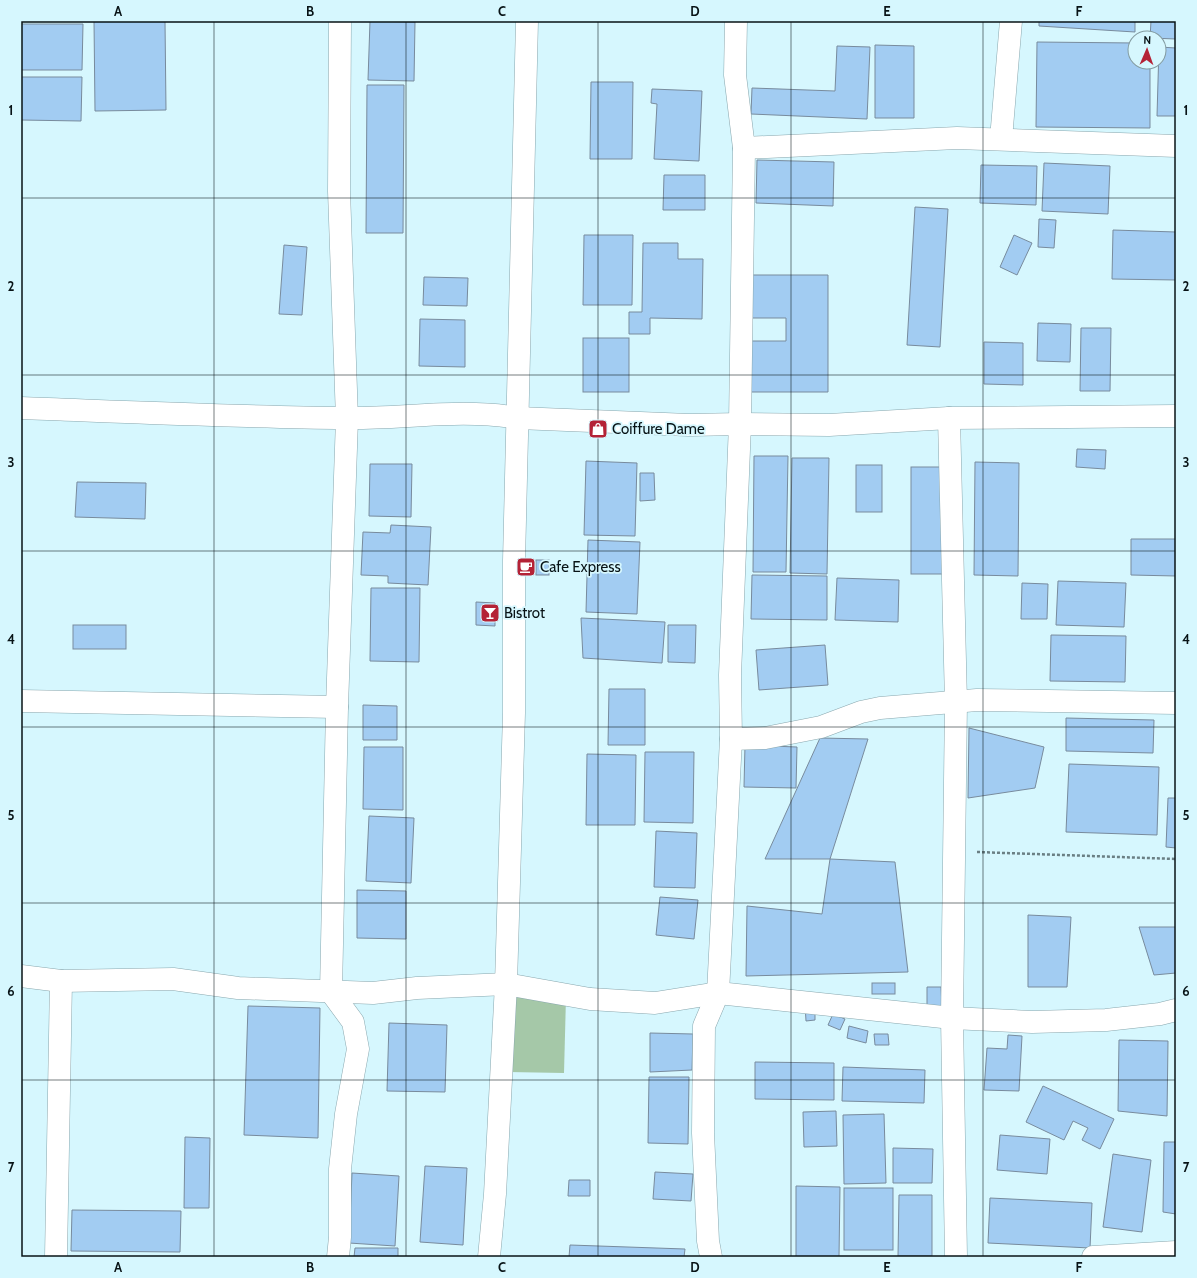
<svg xmlns="http://www.w3.org/2000/svg" width="1197" height="1278" viewBox="0 0 1197 1278" font-family="Cabin,sans-serif">
	<style>
		.green { fill: #a5c8a8 }
		.building { fill: #a2ccf2; stroke: #788b9d }
		.lines { fill: none; stroke-linecap: round; stroke-linejoin: round }
		.minor-casing { stroke: #89a7ae; stroke-width: 23 }
		.path { stroke: #6a7f84; stroke-width: 2.5; stroke-dasharray: 3 2; stroke-linecap: butt }
		.minor { stroke: #fff; stroke-width: 22 }
		.grid { fill: none; stroke: #081316; stroke-width: 1; stroke-opacity: 0.55 }
		.labels { text-anchor: middle; stroke-width: 3.5; stroke-linejoin: round; paint-order: stroke }
		.poi-label { font-size: 15px; fill: #081316; stroke: #d6f7fe; text-anchor: start }
		.neatline { fill: none; stroke: #081316; stroke-width: 1.5 }
		.grid-label { font-size: 13px; text-anchor: middle; font-weight: bold; fill: #081316 }
	</style>
	<rect width="100%" height="100%" fill="#d6f7fe"/>
	<!-- green -->
	<path class="green" d="M507 995 566 997 564 1073 505 1072Z"/>
	<!-- building -->
	<g class="building">
		<path d="M94 21H165L166 110 95 111Z"/>
		<path d="M370 21 415 22 414 81 368 80Z"/>
		<path d="M1039 21H1135V32L1039 26Z"/>
		<path d="M1151 21H1176V39L1150 38Z"/>
		<path d="M21 24H83L82 70H21Z"/>
		<path d="M1037 42 1135 43V62H1150V128L1036 127Z"/>
		<path d="M875 45 914 46V118H875Z"/>
		<path d="M837 46 870 47 867 119 751 114 752 88 835 91Z"/>
		<path d="M1159 47 1176 48V116H1157Z"/>
		<path d="M21 77H82L81 121 21 120Z"/>
		<path d="M591 82H633L632 159H590Z"/>
		<path d="M367 85H404L403 233H366Z"/>
		<path d="M652 89 702 91 699 161 654 159 657 104 651 103Z"/>
		<path d="M757 160 834 162 833 206 756 203Z"/>
		<path d="M1044 163 1110 166 1108 214 1042 211Z"/>
		<path d="M981 165 1037 166 1036 205 980 203Z"/>
		<path d="M664 175H705V210H663Z"/>
		<path d="M915 207 948 209 940 347 907 345Z"/>
		<path d="M1039 219 1056 220 1054 248 1038 247Z"/>
		<path d="M1113 230 1176 232V280L1112 279Z"/>
		<path d="M584 235H633L632 305H583Z"/>
		<path d="M1014 235 1032 243 1017 275 1000 267Z"/>
		<path d="M643 243H678V259H703L702 319 650 318V334H629V312H642Z"/>
		<path d="M284 245 307 247 302 315 279 314Z"/>
		<path d="M751 275H828V392H750V341H786V318H750Z"/>
		<path d="M424 277 468 278 467 306 423 305Z"/>
		<path d="M420 319 465 320V367L419 366Z"/>
		<path d="M1038 323 1071 324 1070 362 1037 361Z"/>
		<path d="M1081 328H1111L1110 391H1080Z"/>
		<rect x="583" y="338" width="46" height="54"/>
		<path d="M984 342 1023 343V385L984 384Z"/>
		<path d="M1077 449 1106 450 1105 469 1076 467Z"/>
		<path d="M754 456H788L786 572H753Z"/>
		<path d="M792 458H829L827 574 790 573Z"/>
		<path d="M586 461 637 463 635 536 584 535Z"/>
		<path d="M975 462 1019 463 1018 576 974 575Z"/>
		<path d="M370 464H412L411 517 369 516Z"/>
		<rect x="856" y="465" width="26" height="47"/>
		<rect x="911" y="467" width="34" height="107"/>
		<path d="M640 473H654L655 500 640 501Z"/>
		<path d="M77 482 146 483 145 519 75 517Z"/>
		<path d="M391 525 431 527 428 585 388 583V576L361 575 363 532 390 533Z"/>
		<path d="M1131 539H1176V576L1131 575Z"/>
		<path d="M588 540 640 542 637 614 586 612Z"/>
		<rect x="536" y="560" width="13" height="15"/>
		<path d="M752 575 827 576V620L751 619Z"/>
		<path d="M837 578 899 580 898 622 835 620Z"/>
		<path d="M1058 581 1126 583 1124 627 1056 625Z"/>
		<path d="M1022 583 1048 584 1047 619H1021Z"/>
		<path d="M371 588H420L419 662 370 661Z"/>
		<path d="M476 602 495 603V626L476 625Z"/>
		<path d="M581 618 665 622 662 663 583 658Z"/>
		<rect x="73" y="625" width="53" height="24"/>
		<path d="M668 625H696L695 663 668 662Z"/>
		<path d="M1051 635 1126 636 1125 682 1050 681Z"/>
		<path d="M825 645 828 685 759 690 756 650Z"/>
		<path d="M609 689H645V745H608Z"/>
		<path d="M363 705 397 706V740H363Z"/>
		<path d="M1066 718 1154 720 1153 753 1066 751Z"/>
		<path d="M969 728 1044 747 1035 788 968 798Z"/>
		<path d="M820 738 868 739 830 859H765Z"/>
		<path d="M745 745 797 747 796 788 744 787Z"/>
		<path d="M364 747H403V810L363 809Z"/>
		<path d="M645 752H694L693 823 644 822Z"/>
		<path d="M587 754 636 755 635 825H586Z"/>
		<path d="M1069 764 1159 767 1157 835 1066 832Z"/>
		<path d="M1168 798H1176V848L1166 847Z"/>
		<path d="M369 816 414 818 411 883 366 881Z"/>
		<path d="M656 831 697 833 695 888 654 887Z"/>
		<path d="M830 859 895 862 908 972 746 976 747 906 822 914Z"/>
		<path d="M357 890 406 891V939L357 938Z"/>
		<path d="M660 897 698 900 694 939 656 935Z"/>
		<path d="M1028 915 1071 917 1067 987H1028Z"/>
		<path d="M1139 927H1176V973L1154 975Z"/>
		<rect x="872" y="983" width="23" height="11"/>
		<path d="M927 987H941L942 1007 927 1008Z"/>
		<path d="M815 1003V1020L806 1021 805 1004Z"/>
		<path d="M248 1006 320 1008 318 1138 244 1135Z"/>
		<path d="M833 1014 845 1019 840 1030 828 1025Z"/>
		<path d="M389 1023 447 1025 445 1092 387 1091Z"/>
		<path d="M849 1026 868 1031 866 1043 847 1038Z"/>
		<path d="M650 1033 693 1034 692 1070 650 1072Z"/>
		<path d="M874 1034H888L889 1045H875Z"/>
		<path d="M1008 1035 1022 1036 1019 1091 984 1090 987 1048 1007 1049Z"/>
		<path d="M1119 1040 1168 1041 1167 1116 1118 1111Z"/>
		<path d="M755 1062 834 1063V1100L755 1099Z"/>
		<path d="M843 1067 925 1070 924 1103 842 1101Z"/>
		<path d="M649 1077H689L688 1144 648 1143Z"/>
		<path d="M1043 1086 1114 1119 1100 1149 1082 1140 1088 1128 1073 1121 1064 1140 1026 1122Z"/>
		<path d="M836 1111 837 1146 804 1147 803 1112Z"/>
		<path d="M884 1114 886 1183 844 1184 843 1115Z"/>
		<path d="M1000 1135 1050 1139 1047 1174 997 1170Z"/>
		<path d="M185 1137 210 1138 209 1208H184Z"/>
		<path d="M1164 1142H1176V1214L1163 1212Z"/>
		<path d="M893 1148 933 1149 932 1183H893Z"/>
		<path d="M1113 1154 1151 1160 1142 1232 1103 1227Z"/>
		<path d="M425 1166 467 1168 463 1245 420 1242Z"/>
		<path d="M655 1172 693 1174 691 1201 653 1199Z"/>
		<path d="M352 1173 399 1176 395 1246 349 1243Z"/>
		<path d="M569 1180H590V1196H568Z"/>
		<path d="M796 1186 840 1187 839 1257H796Z"/>
		<rect x="844" y="1188" width="49" height="62"/>
		<path d="M899 1195H932V1256H898Z"/>
		<path d="M990 1198 1092 1203 1090 1248 988 1243Z"/>
		<path d="M72 1210 181 1211 180 1252 71 1251Z"/>
		<path d="M570 1245 685 1249 684 1257H569Z"/>
		<path d="M355 1248H398V1257H354Z"/>
	</g>
	<g class="lines">
		<defs>
			<g id="minor">
				<path d="M1001 139 1011 21"/>
				<path d="M744 148 957 138 1176 146"/>
				<path d="M21 408C129 412 237 417 346 418 403 419 461 408 518 418L689 425 740 424 829 425 949 418 1176 416"/>
				<path d="M949 418 956 702 952 1018 956 1257"/>
				<path d="M21 701 337 707"/>
				<path d="M731 739 765 738 821 727 861 712 880 708 977 700 1176 703"/>
				<path d="M21 976 61 981 173 979 238 988 373 993 417 988 506 984 590 999 655 1003 718 993 952 1018 1032 1022 1106 1020 1160 1014 1176 1010"/>
				<path d="M56 1257 61 981"/>
				<path d="M338 1257 340 1237V1169L346 1114 358 1049 353 1022 331 992 337 707 347 419 339 191 340 21"/>
				<path d="M489 1257 495 1194 506 984 514 713V561L527 21"/>
				<path d="M711 1257 708 1241 703 1133 704 1026 718 993 731 739 730 675 740 424 744 148 735 75 736 21"/>
				<path d="M1093 1257 1176 1252"/>
			</g>
		</defs>
		<!-- minor casing -->
		<use href="#minor" class="minor-casing"/>
		<!-- path -->
		<path class="path" d="M977 852 1176 859"/>
		<!-- minor -->
		<use href="#minor" class="minor"/>
	</g>
	<!-- grid -->
	<path class="grid" d="M214 21V1257M406 21V1257M598 21V1257M791 21V1257M983 21V1257M21 198H1176M21 375H1176M21 551H1176M21 727H1176M21 903H1176M21 1080H1176"/>
	<!-- icons -->
	<defs>
		<symbol id="shop-square" viewBox="-11 -11 22 22"><rect x="-9" y="-9" width="18" height="18" rx="4" fill="#b42236" stroke="#d6f7fe"/><path d="M-5-2.5h2.3a2.7 3.5 0 0 1 5.4 0H5L5.5 6h-11ZM-1.5-2.5h3a1.5 2.3 0 0 0-3 0Z" fill="#fff"/></symbol>
		<symbol id="cafe-square" viewBox="-11 -11 22 22"><rect x="-9" y="-9" width="18" height="18" rx="4" fill="#b42236" stroke="#d6f7fe"/><path d="M-5.5-4.5H6V0H3Q3 3.5 0 3.5H-2.5Q-5.5 3.5-5.5 0ZM3-3.2v2h1.7v-2ZM-6 4.5H4V6H-6Z" fill="#fff"/></symbol>
		<symbol id="bar-square" viewBox="-11 -11 22 22"><rect x="-9" y="-9" width="18" height="18" rx="4" fill="#b42236" stroke="#d6f7fe"/><path d="M-6-5H6L.8 .8V4.5H3.5V6h-7V4.5H-.8V.8Z" fill="#fff"/></symbol>
	</defs>
	<g fill-rule="evenodd">
		<use href="#shop-square" x="587" y="418" width="22" height="22"/>
		<use href="#cafe-square" x="515" y="556" width="22" height="22"/>
		<use href="#bar-square" x="479" y="602" width="22" height="22"/>
	</g>
	<g class="labels">
		<!-- poi labels -->
		<g class="poi-label">
			<text x="612" y="434">Coiffure Dame</text>
			<text x="540" y="572">Cafe Express</text>
			<text x="504" y="618">Bistrot</text>
		</g>
	</g>
	<!-- border -->
	<rect width="1197" height="1278" fill="none" stroke="#d6f7fe" stroke-width="44"/>
	<!-- north arrow -->
	<g transform="translate(1147 50) rotate(2)"><circle r="19" fill="#d6f7fe" stroke="#849ca1"/>
	<path d="M0-3L7 15L0 10L-7 15Z" fill="#b42236"/>
	<text y="-6" font-size="11" font-weight="bold" text-anchor="middle" fill="#081316">N</text>
	</g>
	<rect x="22" y="22" width="1153" height="1234" class="neatline"/>
	<g class="grid-label">
		<text x="118" y="16">A</text>
		<text x="310" y="16">B</text>
		<text x="502" y="16">C</text>
		<text x="695" y="16">D</text>
		<text x="887" y="16">E</text>
		<text x="1079" y="16">F</text>
		<text x="11" y="115">1</text>
		<text x="1186" y="115">1</text>
		<text x="11" y="291">2</text>
		<text x="1186" y="291">2</text>
		<text x="11" y="467">3</text>
		<text x="1186" y="467">3</text>
		<text x="11" y="644">4</text>
		<text x="1186" y="644">4</text>
		<text x="11" y="820">5</text>
		<text x="1186" y="820">5</text>
		<text x="11" y="996">6</text>
		<text x="1186" y="996">6</text>
		<text x="11" y="1172">7</text>
		<text x="1186" y="1172">7</text>
		<text x="118" y="1272">A</text>
		<text x="310" y="1272">B</text>
		<text x="502" y="1272">C</text>
		<text x="695" y="1272">D</text>
		<text x="887" y="1272">E</text>
		<text x="1079" y="1272">F</text>
	</g>
</svg>
